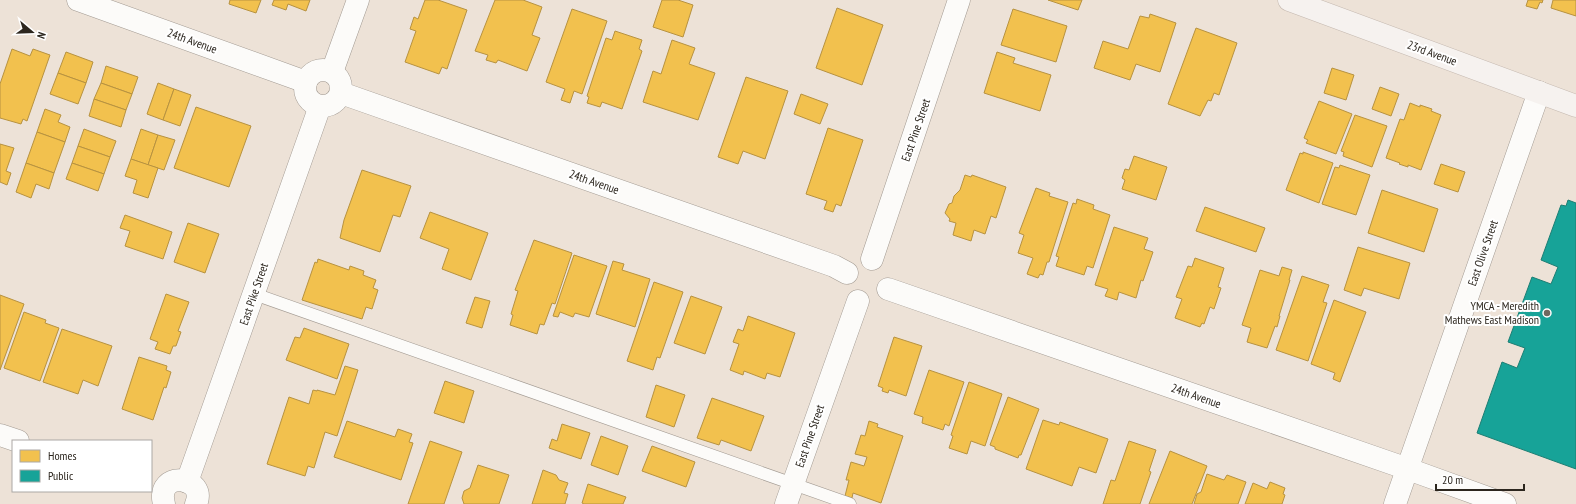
<svg xmlns="http://www.w3.org/2000/svg" width="1576" height="504" viewBox="0 0 1576 504" font-family="'PT Sans Narrow',sans-serif">
	<style>
		.homes { fill: #f2c14e; stroke: #b79240 }
		.public { fill: #17a398; stroke: #1d7e73 }
		.lines { fill: none; stroke-linecap: round; stroke-linejoin: round }
		.lane-casing { stroke: #a29a92; stroke-width: 13 }
		.street-casing { stroke: #a29a92; stroke-width: 23 }
		.primary-casing { stroke: #c4b8af; stroke-width: 23 }
		.lane { stroke: #fcfbf9; stroke-width: 12 }
		.street { stroke: #fcfbf9; stroke-width: 22 }
		.primary { stroke: #f6f2ef; stroke-width: 22 }
		.poi-dot { fill: #70685f; stroke: #fff; stroke-width: 1.5 }
		.labels { text-anchor: middle; stroke-width: 4; stroke-linejoin: round; paint-order: stroke }
		.street-label { font-size: 12px; fill: #2c261e; stroke: #fff }
		.poi-label { font-size: 12px; fill: #2c261e; stroke: #fff; text-anchor: end }
	</style>
	<rect width="100%" height="100%" fill="#ede2d7"/>
	<!-- homes -->
	<g class="homes">
		<path d="M230 0H261L256 13 229 4Z"/>
		<path d="M274 0H310L306 11 288 4 286 10 272 5Z"/>
		<path d="M425 0H438L467 10 447 69 442 67 439 74 405 62 416 31 410 29 414 17 418 19Z"/>
		<path d="M495 0H523L542 7 532 35 540 38 527 71 498 60 496 63 486 60 488 55 475 51Z"/>
		<path d="M662 0H678L693 5 683 37 653 27Z"/>
		<path d="M1048 0H1082L1078 10Z"/>
		<path d="M1528 0H1543L1542 3 1540 2 1537 9 1526 6Z"/>
		<path d="M1553 0H1576V16L1551 8Z"/>
		<path d="M837 8 883 25 862 85 816 68Z"/>
		<path d="M572 9 607 21 582 94 574 91 570 103 561 100 565 89 546 82Z"/>
		<path d="M1013 9 1067 26 1056 62 1001 45Z"/>
		<path d="M1150 14 1176 23 1160 72 1136 64 1130 80 1094 68 1103 41 1128 49 1140 16 1149 18Z"/>
		<path d="M1196 28 1237 43 1219 95 1214 93 1211 101 1208 100 1200 116 1168 104Z"/>
		<path d="M615 31 642 40 639 49 642 51 622 109 602 102 600 107 587 103 589 97 587 96 606 38 612 40Z"/>
		<path d="M672 40 695 48 689 64 715 73 698 120 643 102 653 71 661 74Z"/>
		<path d="M12 49 30 56 33 49 50 55 27 121 23 119 21 124 0 118V84Z"/>
		<path d="M66 52 93 62 86 83 58 73Z"/>
		<path d="M997 52 1015 58 1013 63 1051 75 1040 111 984 93Z"/>
		<path d="M106 66 138 77 132 94 101 83Z"/>
		<path d="M1332 68 1354 75 1346 100 1324 93Z"/>
		<path d="M58 73 86 83 78 104 50 94Z"/>
		<path d="M746 77 788 91 765 159 743 151 738 164 718 157Z"/>
		<path d="M101 83 132 94 126 110 94 99Z"/>
		<path d="M158 83 174 89 163 120 147 114Z"/>
		<path d="M1380 87 1399 94 1391 116 1372 109Z"/>
		<path d="M174 89 191 95 180 126 163 120Z"/>
		<path d="M801 94 828 104 820 124 794 114Z"/>
		<path d="M94 99 126 110 121 127 89 116Z"/>
		<path d="M1319 101 1352 114 1336 154 1306 143 1308 140 1304 138Z"/>
		<path d="M1410 103 1420 107V105L1432 109 1431 111 1441 115 1421 170 1408 165V167L1399 164 1400 163 1386 158 1400 119 1404 120Z"/>
		<path d="M196 107 251 126 229 187 174 168Z"/>
		<path d="M45 109 61 115 58 122 70 127 65 142 37 132Z"/>
		<path d="M1355 115 1387 126 1372 167 1343 156 1344 152 1341 151Z"/>
		<path d="M828 128 863 140 841 206 836 204 833 212 824 209 827 201 806 194Z"/>
		<path d="M84 129 116 141 110 157 78 146Z"/>
		<path d="M141 129 158 135 148 165 131 159Z"/>
		<path d="M37 132 65 142 54 173 26 163Z"/>
		<path d="M158 135 175 140 164 170 148 165Z"/>
		<path d="M0 144 14 148 6 171 11 173 7 185 0 182Z"/>
		<path d="M78 146 110 157 104 174 72 163Z"/>
		<path d="M1303 152 1333 163 1319 203 1286 190 1300 153 1303 154Z"/>
		<path d="M1134 156 1167 167 1156 200 1122 189 1125 180 1122 178 1125 169 1129 170Z"/>
		<path d="M131 159 158 168 148 198 133 193 137 180 125 176Z"/>
		<path d="M26 163 54 173 49 189 36 184 31 198 16 192Z"/>
		<path d="M72 163 104 174 98 191 66 179Z"/>
		<path d="M1441 164 1465 172 1458 192 1434 184Z"/>
		<path d="M1340 165 1370 175 1356 215 1322 204 1335 167 1339 168Z"/>
		<path d="M362 170 411 186 400 217 393 215 380 252 340 238 344 220Z"/>
		<path d="M965 175 971 177 972 175 1006 187 996 218 991 216 985 234 974 230 971 241 953 235 956 223 949 221 950 219 945 213 949 204 952 203 954 196 960 190Z"/>
		<path d="M1036 188 1050 193 1049 196 1068 202 1049 262H1047L1043 275 1040 274 1038 278 1027 274 1033 258 1018 253 1024 235 1019 233Z"/>
		<path d="M1382 190 1438 209 1424 252 1368 233Z"/>
		<path d="M1077 199 1094 205 1093 209 1110 215 1093 268 1087 266 1084 275 1056 266 1059 257 1056 256 1073 203 1076 204Z"/>
		<path d="M1205 207 1265 228 1256 252 1196 231Z"/>
		<path d="M430 212 488 233 471 280 442 269 449 249 420 238Z"/>
		<path d="M125 215 172 232 163 259 125 246 130 231 120 228Z"/>
		<path d="M188 223 219 234 205 273 174 262Z"/>
		<path d="M1114 227 1148 238 1144 249 1153 252 1143 281 1141 280 1136 298 1119 292 1117 300 1105 296 1108 289 1095 285Z"/>
		<path d="M534 240 572 253 555 304 552 303 544 325 540 324 537 334 510 325 513 315 511 314 518 291 515 290Z"/>
		<path d="M1358 247 1410 263 1399 299 1364 288 1361 296 1344 290Z"/>
		<path d="M574 255 607 266 589 317 575 313 573 317 560 312 558 317 553 316Z"/>
		<path d="M1195 258 1224 268 1218 287 1221 288 1214 309 1210 307 1204 324 1202 323 1200 327 1175 318 1182 299 1176 297 1188 266 1192 267Z"/>
		<path d="M318 259 349 270 350 266 364 271 363 275 376 280 373 288 378 290 372 309 366 307 362 319 302 300 315 262 317 263Z"/>
		<path d="M613 261 624 264 622 270 650 279 635 327 596 314Z"/>
		<path d="M1282 267 1292 270 1289 280H1290L1279 316H1280L1277 327 1275 326 1267 348 1247 342 1251 328 1242 325 1260 270 1279 276Z"/>
		<path d="M1302 276 1329 285 1323 302 1327 303 1308 361 1276 350Z"/>
		<path d="M654 282 683 292 660 358 657 357 653 370 627 361Z"/>
		<path d="M166 294 189 302 178 331 181 332 176 346H173L170 354 155 349 158 342 150 339Z"/>
		<path d="M0 295 24 304 0 370Z"/>
		<path d="M691 296 722 307 705 354 674 343Z"/>
		<path d="M475 297 490 301 482 328 466 323Z"/>
		<path d="M1334 300 1366 312 1340 382 1333 379 1335 373 1311 364Z"/>
		<path d="M24 312 46 320 45 323 59 328 40 381 4 368Z"/>
		<path d="M748 316 795 333 780 377 767 373 765 379 744 371 743 375 730 370 739 344 733 342 738 329 743 331Z"/>
		<path d="M304 328 349 344 337 379 286 360 295 337 300 338Z"/>
		<path d="M62 329 112 346 98 386 83 380 78 394 43 382Z"/>
		<path d="M894 337 922 346 906 396 889 390 888 393 882 391 883 388 878 386Z"/>
		<path d="M139 357 167 366 166 370 171 372 166 388 164 387 153 420 122 409Z"/>
		<path d="M345 366 358 370 337 436 325 432 314 468 308 466 305 476 267 464 289 397 309 404 313 390 317 391V390L335 395Z"/>
		<path d="M929 370 964 382 949 426 945 424 943 430 922 423 923 417 914 414Z"/>
		<path d="M445 381 474 391 464 423 434 413Z"/>
		<path d="M969 382 1002 394 985 446 971 441 967 454 949 448 953 436 951 435Z"/>
		<path d="M656 385 685 395 674 427 646 417Z"/>
		<path d="M1008 397 1039 409 1021 455H1019L1018 458 995 449V447L990 445Z"/>
		<path d="M712 398 764 416 751 451 721 440 719 445 697 438Z"/>
		<path d="M1043 420 1059 425 1060 422 1108 439 1096 473 1079 467 1072 486 1026 469Z"/>
		<path d="M347 421 395 437 398 429 412 434 409 442 413 443 401 480 334 457Z"/>
		<path d="M869 421 878 424 877 427 903 436 881 503 853 493 852 498 845 496 849 480H846L851 462 864 466 867 457 855 454 861 435 865 436Z"/>
		<path d="M562 424 590 433 581 459 549 448 552 439 557 441Z"/>
		<path d="M601 436 628 446 618 475 591 465Z"/>
		<path d="M430 441 462 452 444 504H408Z"/>
		<path d="M1129 441 1156 450 1149 471 1151 472 1140 504H1103L1111 480 1115 481Z"/>
		<path d="M652 446 695 462 686 487 642 471Z"/>
		<path d="M1170 451 1207 466 1192 504H1149Z"/>
		<path d="M478 465 509 475 499 504H464L462 498 464 491 470 488Z"/>
		<path d="M543 470 556 475 559 480 568 483 564 493 568 494 565 504H532Z"/>
		<path d="M1207 474 1224 480 1227 475 1246 482 1238 504H1194L1197 494 1201 492Z"/>
		<path d="M1270 482 1285 488 1283 494 1285 495 1282 504H1245L1253 483 1267 489Z"/>
		<path d="M588 484 626 497 623 504H584L582 503Z"/>
	</g>
	<!-- public -->
	<path class="public" d="M1568 200 1576 203V469L1477 433 1502 362 1517 368 1525 348 1508 342 1532 277 1551 284 1558 267 1541 260 1561 205 1566 206Z"/>
	<g class="lines">
		<defs>
			<path id="lane" d="M254 294 850 504"/>
			<g id="street">
				<path d="M78 0 306 82"/>
				<circle cx="323" cy="88" r="18"/>
				<path d="M332 72 358 0"/>
				<path d="M341 93 834 266 847 273"/>
				<path d="M872 259 959 0"/>
				<path d="M888 289 1408 469 1505 504"/>
				<path d="M0 435 18 441"/>
				<path d="M187 482 320 106"/>
				<path d="M164 504C155 469 208 476 196 504"/>
				<path d="M786 504 858 301"/>
				<path d="M1395 504 1539 92"/>
			</g>
			<path id="primary" d="M1289 0 1576 106"/>
		</defs>
		<!-- lane casing -->
		<use href="#lane" class="lane-casing"/>
		<!-- street casing -->
		<use href="#street" class="street-casing"/>
		<!-- primary casing -->
		<use href="#primary" class="primary-casing"/>
		<!-- lane -->
		<use href="#lane" class="lane"/>
		<!-- street -->
		<use href="#street" class="street"/>
		<!-- primary -->
		<use href="#primary" class="primary"/>
	</g>
	<!-- markers -->
	<circle class="poi-dot" cx="1547" cy="313" r="4"/>
	<g class="labels">
		<!-- street labels -->
		<g class="street-label">
			<text transform="translate(192 41) rotate(20)" y="4">24th Avenue</text>
			<text transform="translate(1432 53) rotate(20)" y="4">23rd Avenue</text>
			<text transform="translate(916 130) rotate(-71)" y="4">East Pine Street</text>
			<text transform="translate(594 182) rotate(19)" y="4">24th Avenue</text>
			<text transform="translate(1483 253) rotate(-71)" y="4">East Olive Street</text>
			<text transform="translate(254 294) rotate(-71)" y="4">East Pike Street</text>
			<text transform="translate(1196 396) rotate(19)" y="4">24th Avenue</text>
			<text transform="translate(810 436) rotate(-71)" y="4">East Pine Street</text>
		</g>
		<!-- poi labels -->
		<g class="poi-label">
			<text x="1539" y="310">YMCA - Meredith<tspan x="1539" dy="14">Mathews East Madison</tspan></text>
		</g>
	</g>
	<!-- legend -->
	<rect x="12" y="440" width="140" height="52" fill="#ffffff" stroke="#aba8a5"/>
	<rect x="20" y="450" width="20" height="12" fill="#f2c14e" stroke="#aba8a5"/>
	<text x="48" y="460" font-size="12" fill="#2c261e">Homes</text>
	<rect x="20" y="470" width="20" height="12" fill="#17a398" stroke="#aba8a5"/>
	<text x="48" y="480" font-size="12" fill="#2c261e">Public</text>
	<!-- north arrow -->
	<g transform="translate(32 32) rotate(109)" stroke="#ffffff" stroke-width="3" paint-order="stroke">
	<path d="M0-3L7 15L0 10L-7 15Z" fill="#2c261e"/>
	<text y="-6" font-size="11" font-weight="bold" text-anchor="middle" fill="#2c261e">N</text>
	</g>
	<!-- scale -->
	<path d="M1436 484v6h88v-6" fill="none" stroke="#2c261e" stroke-width="2"/>
	<text x="1442" y="484" font-size="12" fill="#2c261e" stroke="#ffffff" stroke-width="3" paint-order="stroke">20 m</text>
</svg>
